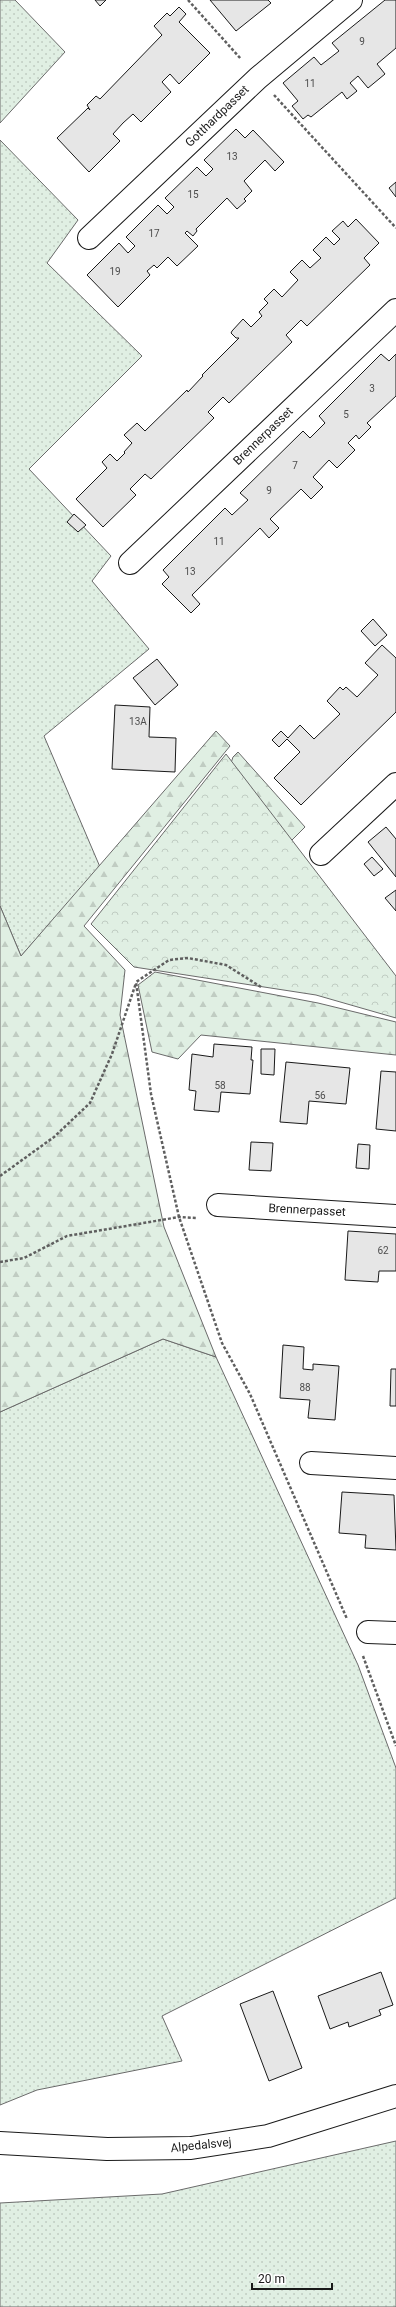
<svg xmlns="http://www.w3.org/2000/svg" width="396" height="2307" viewBox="0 0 396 2307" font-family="Roboto,sans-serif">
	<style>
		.grass { fill: url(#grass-dots); stroke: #6a6a6a }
		.forest { fill: url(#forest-firs); stroke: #6a6a6a }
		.park { fill: url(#park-crowns); stroke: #6a6a6a }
		.building { fill: #e6e6e6; stroke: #1a1a1a }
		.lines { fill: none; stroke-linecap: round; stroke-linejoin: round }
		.minor-casing { stroke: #1a1a1a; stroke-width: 24 }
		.path { stroke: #5f5f5f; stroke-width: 2.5; stroke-dasharray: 3 2; stroke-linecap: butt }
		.minor { stroke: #fff; stroke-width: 22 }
		.labels { text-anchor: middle; stroke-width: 3; stroke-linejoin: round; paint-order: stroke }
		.number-label { font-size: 10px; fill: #4d4d4d }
		.street-label { font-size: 12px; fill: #1a1a1a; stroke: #fff }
	</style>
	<defs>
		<pattern id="grass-dots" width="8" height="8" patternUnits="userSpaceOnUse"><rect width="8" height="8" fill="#e0efe3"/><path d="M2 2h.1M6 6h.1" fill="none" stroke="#c0ccc2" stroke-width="1.8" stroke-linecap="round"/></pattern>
		<pattern id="forest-firs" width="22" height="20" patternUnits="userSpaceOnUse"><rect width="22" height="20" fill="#e0efe3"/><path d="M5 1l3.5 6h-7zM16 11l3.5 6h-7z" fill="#c0ccc2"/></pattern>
		<pattern id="park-crowns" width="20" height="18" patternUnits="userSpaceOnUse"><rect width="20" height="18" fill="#e0efe3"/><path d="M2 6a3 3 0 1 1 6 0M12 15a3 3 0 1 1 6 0" fill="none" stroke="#c0ccc2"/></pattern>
	</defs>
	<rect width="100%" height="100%" fill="#fff"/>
	<!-- grass -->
	<g class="grass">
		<path d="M0 0H15L65 52 0 123Z"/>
		<path d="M0 140 78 220 47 263 142 356 29 469 111 556 92 581 149 649 44 736 100 867 21 956 0 906Z"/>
		<path d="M163 1339 216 1357 358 1665 396 1768V1898L162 2016 182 2061 37 2090 0 2105V1412Z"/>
		<path d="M396 2141V2307H0V2203L162 2194Z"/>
	</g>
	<!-- forest -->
	<g class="forest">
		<path d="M216 731 230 746 84 926 125 970 120 1015 164 1227 216 1357 163 1339 0 1412V906L21 956Z"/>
		<path d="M238 752 305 827 273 859 230 766 233 757Z"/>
		<path d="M155 972 318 1003 396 1022V1055L201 1035 178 1059 152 1052 138 985Z"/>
	</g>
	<!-- park -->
	<path class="park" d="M226 754 396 976V1018L316 995 134 967 91 924Z"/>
	<!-- building -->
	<g class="building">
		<path d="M95 0H106L100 6Z"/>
		<path d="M210 0H268L271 3 236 31Z"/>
		<path d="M385 0H396V48L377 64 385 74 368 88 358 76 350 83 357 91 347 99 342 92 311 117 308 115 303 119 292 106 298 101 283 83 314 57 321 65 339 51 332 43Z"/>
		<path d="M179 7 186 14 179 22 210 53 179 84 170 74 162 82 171 92 141 122 133 114 123 123 113 134 120 141 89 172 57 138 88 108 90 110 87 105 96 96 100 99 162 35 154 26 167 13 170 16Z"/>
		<path d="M236 129 245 138 253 130 284 162 275 171 265 160 244 181 252 191 244 199 246 201 237 209 227 198 196 229 197 231 193 236 187 231 185 233 198 246 177 266 168 257 157 268 154 265 147 271 150 275 118 307 87 275 119 243 128 253 135 246 126 237 158 205 167 214 174 207 165 198 197 167 206 176 213 169 204 160Z"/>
		<path d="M396 182V197L389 188Z"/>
		<path d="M356 219 379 243 364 258 370 265 307 326 301 320 286 335 292 342 229 403 223 397 208 412 214 418 151 479 145 474 130 489 136 495 103 527 76 499 107 468 102 462 110 454 117 461 125 453 124 452 132 443 124 435 137 423 145 431 187 390 188 392 203 376 202 375 239 338H236L231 333 232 331 243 319 251 327 262 316 259 312 268 303 264 299 274 289 282 297 298 280 290 272 302 260 310 268 321 258 313 250 326 237 334 245 340 239 332 231 343 221 348 227Z"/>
		<path d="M381 354 389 361 396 354V396L367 423 371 427 359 439 356 435 348 443 355 450 337 468 329 460 313 477 323 487 311 499 301 489 270 519 279 528 269 538 260 528 192 595 200 604 191 613 162 584 169 577 163 570 225 508 232 515 248 500 240 493 303 431 310 438 325 423 319 416Z"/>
		<path d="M74 514 86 525 78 532 67 522Z"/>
		<path d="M373 619 387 635 375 646 361 631Z"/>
		<path d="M382 645 396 658V712L301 805 274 778 300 752 287 739 279 747 272 740 281 731 288 738 300 725 314 739 340 714 327 701 340 687 343 690 346 687 357 697 378 675 365 663Z"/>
		<path d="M157 659 178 685 155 705 133 678Z"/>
		<path d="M115 705 150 707 149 737 176 738 175 772 112 769Z"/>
		<path d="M386 827 396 839V877L368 842Z"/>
		<path d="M372 857 383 869 374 876 364 864Z"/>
		<path d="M396 890V911L385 898Z"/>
		<path d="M214 1044 252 1047 251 1060H253L250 1094 221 1092 219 1112 194 1110 196 1091 189 1090 192 1054 213 1057Z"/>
		<path d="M261 1049H275L274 1075 261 1074Z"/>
		<path d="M286 1062 350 1068 346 1104 309 1101 307 1124 280 1122Z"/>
		<path d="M381 1071 396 1072V1131L376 1129Z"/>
		<path d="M251 1142 273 1143 271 1171 249 1170Z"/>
		<path d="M358 1144 370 1145 369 1169 356 1168Z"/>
		<path d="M348 1231 396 1234V1271H379L378 1282 345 1280Z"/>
		<path d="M283 1345 304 1347 303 1369 313 1370V1364L339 1366 335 1420 308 1418 310 1400 280 1398Z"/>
		<path d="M391 1369H396V1406H390Z"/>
		<path d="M342 1492 394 1495 396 1550 365 1548 366 1535 339 1533Z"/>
		<path d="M381 1972 393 2005 379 2010 381 2015 349 2027 348 2022 330 2029 318 1996Z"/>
		<path d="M273 1991 302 2068 269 2081 240 2004Z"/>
	</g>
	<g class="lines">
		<defs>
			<g id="minor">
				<path d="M89 238 258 78 351 0"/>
				<path d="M130 563 396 310"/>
				<path d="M321 854 396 784"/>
				<path d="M218 1205 396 1216"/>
				<path d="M311 1463 396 1468"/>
				<path d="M368 1632 396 1633"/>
				<path d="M0 2143 107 2149 191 2148 268 2136 396 2096"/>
			</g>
		</defs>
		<!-- minor casing -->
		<use href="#minor" class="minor-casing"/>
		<!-- path -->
		<g class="path">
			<path d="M188 0 241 59"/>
			<path d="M274 95 396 228"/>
			<path d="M261 987 226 965 188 958 169 960 136 982 151 1094 179 1217 222 1343 250 1394 347 1619"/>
			<path d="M0 1176 54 1137 90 1103 112 1054 136 983"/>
			<path d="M0 1262 24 1258 67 1236 179 1217 197 1218"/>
			<path d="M363 1656 396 1746"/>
		</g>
		<!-- minor -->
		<use href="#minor" class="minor"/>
	</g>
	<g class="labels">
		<!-- number labels -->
		<g class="number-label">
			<text x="362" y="45">9</text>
			<text x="310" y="87">11</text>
			<text x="232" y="160">13</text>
			<text x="193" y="198">15</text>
			<text x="154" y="237">17</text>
			<text x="115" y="275">19</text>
			<text x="372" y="392">3</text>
			<text x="346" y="418">5</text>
			<text x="295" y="469">7</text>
			<text x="269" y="494">9</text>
			<text x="219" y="545">11</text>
			<text x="190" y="575">13</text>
			<text x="138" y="725">13A</text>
			<text x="220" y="1089">58</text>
			<text x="320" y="1099">56</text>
			<text x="383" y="1254">62</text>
			<text x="305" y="1391">88</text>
		</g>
		<!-- street labels -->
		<g class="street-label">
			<text transform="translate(217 116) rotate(-44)" y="4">Gotthardpasset</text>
			<text transform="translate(263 436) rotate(-44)" y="4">Brennerpasset</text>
			<text transform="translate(307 1210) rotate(3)" y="4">Brennerpasset</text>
			<text transform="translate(201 2145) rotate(-6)" y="4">Alpedalsvej</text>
		</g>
	</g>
	<!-- scale -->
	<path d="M252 2283v6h80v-6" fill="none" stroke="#1a1a1a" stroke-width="2"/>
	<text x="258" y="2283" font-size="12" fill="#1a1a1a" stroke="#ffffff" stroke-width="3" paint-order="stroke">20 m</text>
</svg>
